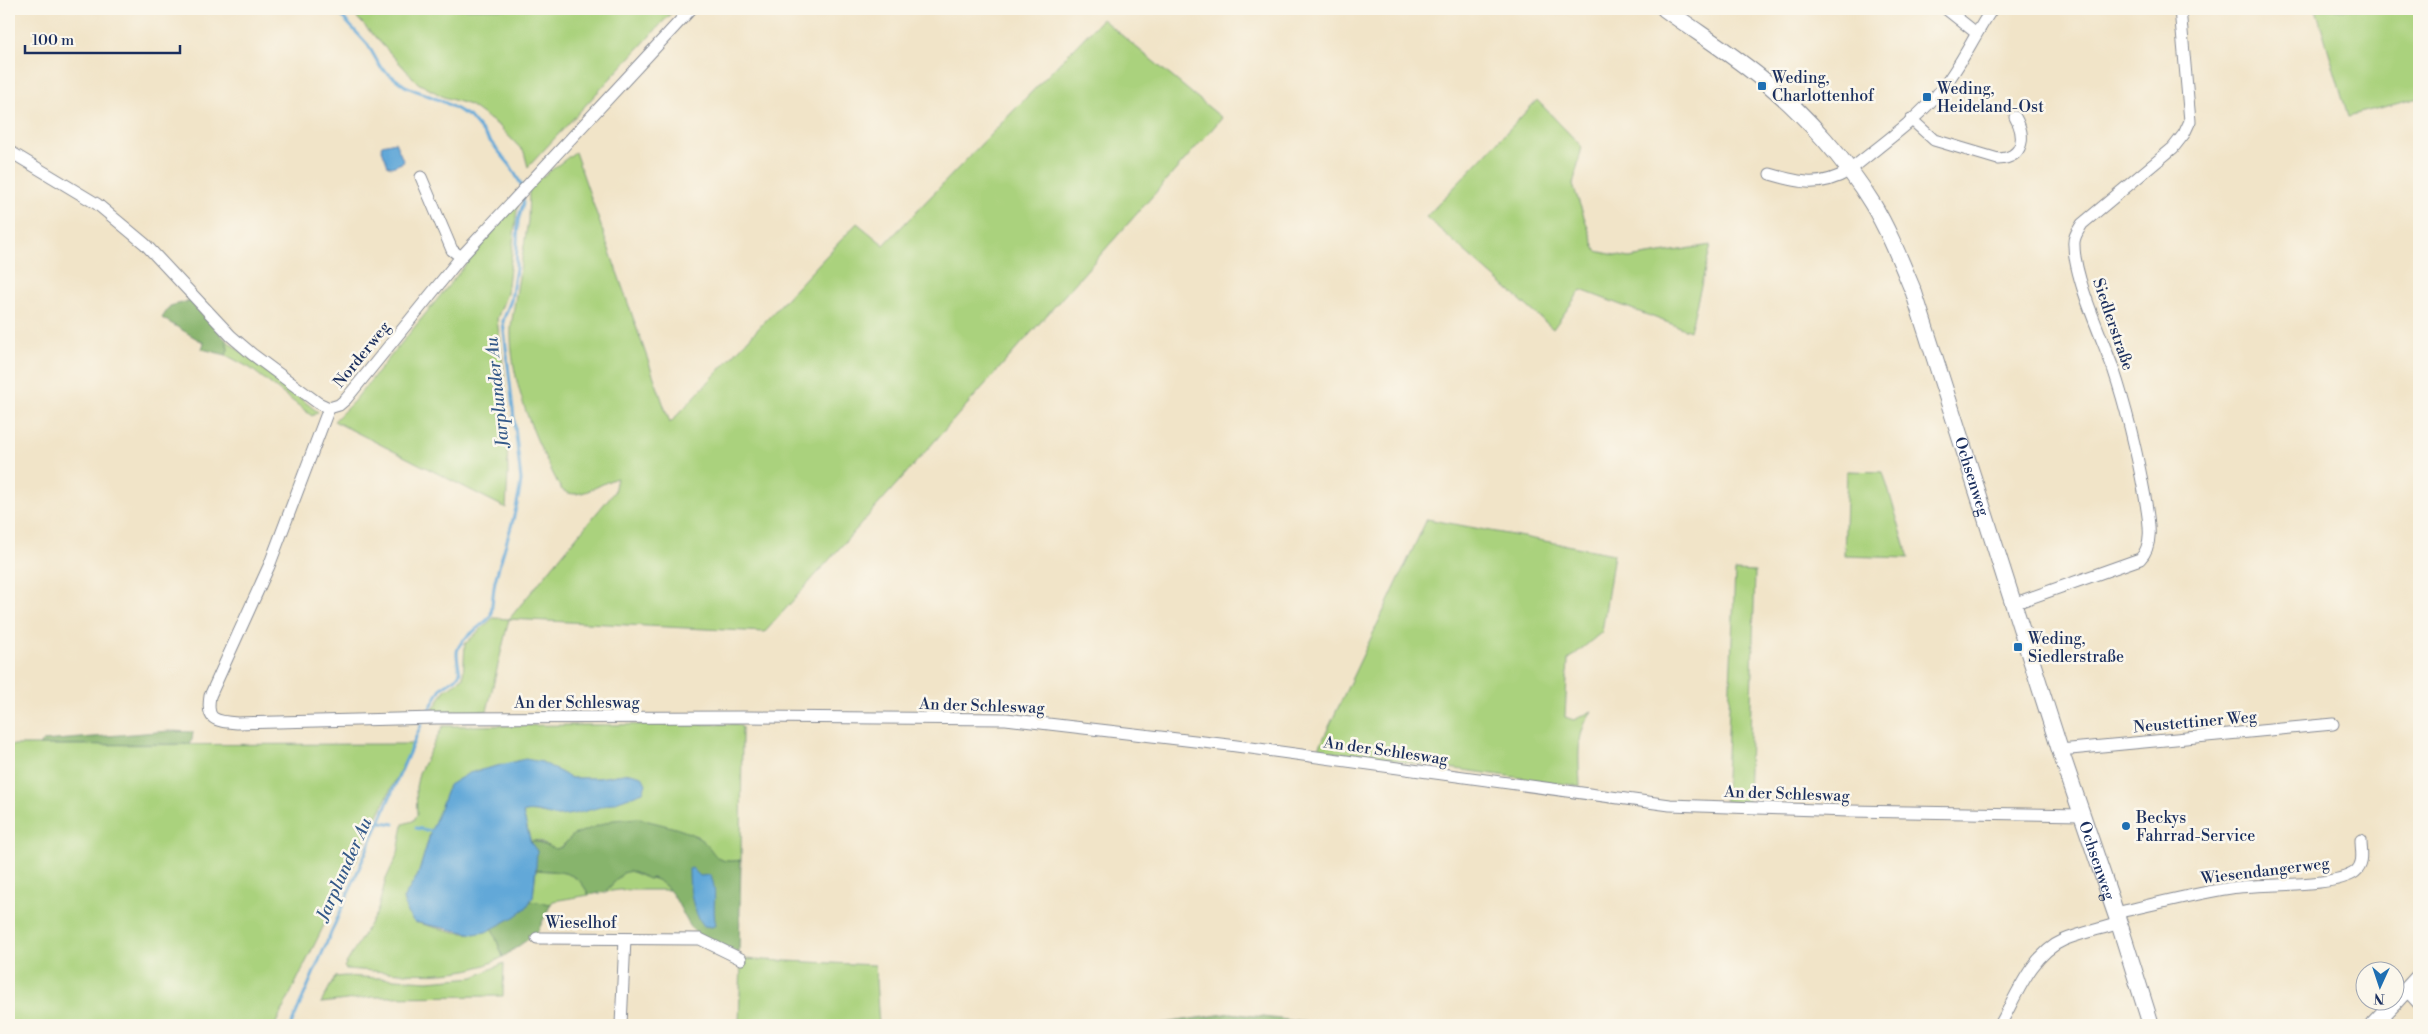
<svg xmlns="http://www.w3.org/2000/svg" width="2428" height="1034" viewBox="0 0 2428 1034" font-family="'Libre Bodoni',serif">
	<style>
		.green { fill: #aad27d; stroke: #62806e }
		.forest { fill: #87b46c; stroke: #517265 }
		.water { fill: #62a8d8; stroke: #3e6c9b }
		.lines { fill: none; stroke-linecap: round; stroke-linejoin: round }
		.stream { stroke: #62a8d8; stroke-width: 3 }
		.minor-casing { stroke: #868a93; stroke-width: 13 }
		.tertiary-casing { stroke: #868a93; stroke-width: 17 }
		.secondary-casing { stroke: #868a93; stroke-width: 18 }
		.minor { stroke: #fff; stroke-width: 11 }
		.tertiary { stroke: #fff; stroke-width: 15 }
		.secondary { stroke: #fff; stroke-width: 16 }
		.poi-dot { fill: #1f6fb2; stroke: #fbf7ec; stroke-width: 2 }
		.labels { text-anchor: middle; stroke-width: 5; stroke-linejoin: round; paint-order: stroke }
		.poi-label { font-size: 16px; fill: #1b2f5e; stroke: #fbf7ec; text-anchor: start }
		.street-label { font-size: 16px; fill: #1b2f5e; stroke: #fbf7ec }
		.water-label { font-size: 18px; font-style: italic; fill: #345989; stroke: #fbf7ec }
	</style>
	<rect width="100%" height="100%" fill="#fbf7ec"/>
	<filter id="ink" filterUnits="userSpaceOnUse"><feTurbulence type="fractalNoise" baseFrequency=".02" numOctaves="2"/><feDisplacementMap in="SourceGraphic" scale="10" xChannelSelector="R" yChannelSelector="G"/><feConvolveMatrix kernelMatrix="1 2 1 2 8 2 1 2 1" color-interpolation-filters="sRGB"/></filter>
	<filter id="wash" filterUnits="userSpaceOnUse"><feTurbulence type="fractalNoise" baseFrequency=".0096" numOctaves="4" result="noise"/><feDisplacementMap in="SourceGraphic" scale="20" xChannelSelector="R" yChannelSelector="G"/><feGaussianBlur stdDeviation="1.12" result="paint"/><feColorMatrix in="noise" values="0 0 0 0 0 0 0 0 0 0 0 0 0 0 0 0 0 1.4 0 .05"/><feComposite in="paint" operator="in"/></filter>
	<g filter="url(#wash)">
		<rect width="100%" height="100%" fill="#f1e4c8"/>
		<!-- green -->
		<g class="green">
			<path d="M349 9H675L528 167 524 152 499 126 470 105 444 97 418 83Z"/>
			<path d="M2316 9H2419V98L2348 116Z"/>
			<path d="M1102 19 1222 118 765 632 509 619 487 711 432 712 444 691 463 678 465 644 493 618 509 619 614 492 617 478C599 483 578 503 561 489 535 440 509 382 511 326L528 221 529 187 575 152 670 423 857 223 884 245Z"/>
			<path d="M1537 100 1582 147 1573 185 1596 251 1629 258 1711 245 1690 331 1581 290 1553 329 1426 217Z"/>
			<path d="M518 201 507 293 497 319 505 383 508 474 506 508 334 421 354 401Z"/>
			<path d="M226 340 318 412 312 416 250 368 226 355 228 349Z"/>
			<path d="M1847 471 1883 472 1909 558 1844 556Z"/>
			<path d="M1427 519 1614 554 1602 632 1568 660 1565 717 1574 720 1592 711C1575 735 1579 758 1580 786L1318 750Z"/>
			<path d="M1735 571 1755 572 1748 803 1725 801Z"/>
			<path d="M725 724H737L742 727 741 860 729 862 717 859 697 836 660 825 573 835C549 863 554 841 533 840L531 843 523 813 529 811 558 816 630 773 599 778H571L542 762 431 831 418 875 403 899 414 922C436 927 472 941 492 928L503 957C459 982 395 972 346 969L344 967 377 912 386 879 398 853 403 824 413 821 417 815 416 787 419 773 443 726Z"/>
			<path d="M413 744 275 1025H9V745Z"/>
			<path d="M536 870C561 872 577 870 589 895L553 901 551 904 530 901 533 897Z"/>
			<path d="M630 871 649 879 651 878 660 881 670 890H619L605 892 623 873Z"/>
			<path d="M741 959 875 965 879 1025H739Z"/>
			<path d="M504 963 503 996 373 997 321 1003 335 977 345 976 428 981 474 977Z"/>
		</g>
		<!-- forest -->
		<g class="forest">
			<path d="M190 301 226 340 228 349 226 355 202 349 204 343 162 318 170 306Z"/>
			<path d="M170 731 193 732 192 740 189 744 39 745 43 741Z"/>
			<path d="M637 818C654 823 683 828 697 837 719 850 709 865 741 860L739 953C728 948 700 939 694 931 679 913 676 886 652 878L649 879 630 871 623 873 605 892 589 895C577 870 561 872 536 870L531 843 533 840 556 849 562 847 573 835 613 820Z"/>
			<path d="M530 901 551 904 537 933 503 957 492 928 514 917Z"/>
			<path d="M1231 1013 1329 1025H1150Z"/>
		</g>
		<!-- water -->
		<g class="water">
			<path d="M395 142 404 162 392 167 388 166 381 147 382 145Z"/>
			<path d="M525 759 542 762 571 778H599L630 773 642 776 646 784 643 792C616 802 590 812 561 816 548 817 535 808 523 813L531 843 537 851 536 866 533 897 526 908 514 917 486 932 474 934 414 922 407 913 403 899 418 875 431 831 449 785 469 773Z"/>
			<path d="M692 868 700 876 710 875C719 890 711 907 716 925L712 927 704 926C692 912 689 887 689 869Z"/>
		</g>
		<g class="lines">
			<!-- stream -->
			<g class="stream">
				<path d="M335 9 368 45 381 68 405 86 444 102 470 117 510 165 522 186"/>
				<path d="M428 712 441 688 456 678 460 673C459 667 457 660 457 653 457 640 483 626 491 616 492 605 493 592 495 581 504 547 517 515 521 480L503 321 511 300 516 268 518 221 523 204V195"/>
				<path d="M381 822 394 824"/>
				<path d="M416 828 431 831"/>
				<path d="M291 1025 422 723"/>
			</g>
		</g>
	</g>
	<g filter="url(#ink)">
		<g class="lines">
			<defs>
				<g id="minor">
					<path d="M1946 9 1975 32"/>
					<path d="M1911 119 1934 140 1998 159C2024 158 2026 136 2015 117"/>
					<path d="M9 151 97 204 145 244 231 336 252 354 318 403 329 408 339 405 346 399 461 257 691 9"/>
					<path d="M1770 174C1801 183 1819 188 1849 171 1880 145 1916 121 1941 90 1961 66 1974 35 1992 9"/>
					<path d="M421 177 452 250 461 257"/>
					<path d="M329 408 269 566 210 696C206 720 214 721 237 723L436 718 747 717 1006 719 1229 745 1670 805 1849 811 2081 815"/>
					<path d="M2013 604 2140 559C2155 544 2148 517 2145 497 2137 453 2127 410 2113 368 2101 336 2074 277 2074 245 2073 237 2078 231 2082 224L2173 148 2184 134 2190 121 2180 9"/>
					<path d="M2060 750 2333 724"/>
					<path d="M2116 913C2154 904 2192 894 2231 888 2261 883 2332 888 2355 872 2365 864 2361 851 2361 840"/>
					<path d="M537 938 700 939 741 959"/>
					<path d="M2406 990 2419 1004"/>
					<path d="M621 1025 625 939"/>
					<path d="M2000 1025C2016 997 2031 954 2064 940 2081 933 2101 929 2119 923"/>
				</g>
				<g id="tertiary">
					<path d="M2396 1001 2419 976"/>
					<path d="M2373 1025 2395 1002"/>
				</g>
				<g id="secondary">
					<path id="s1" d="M1665 9C1698 33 1735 56 1767 83 1805 115 1846 160 1872 203 1889 231 1901 262 1914 293L2060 750 2119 923 2151 1025"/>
				</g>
			</defs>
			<!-- minor casing -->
			<use href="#minor" class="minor-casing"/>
			<!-- tertiary casing -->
			<use href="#tertiary" class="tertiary-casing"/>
			<!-- secondary casing -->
			<use href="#secondary" class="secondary-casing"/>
			<!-- minor -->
			<use href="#minor" class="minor"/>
			<!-- tertiary -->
			<use href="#tertiary" class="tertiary"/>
			<!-- secondary -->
			<use href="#secondary" class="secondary"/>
		</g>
	</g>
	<!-- markers -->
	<g class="poi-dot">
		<rect x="1757" y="81" width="10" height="10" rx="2.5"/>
		<rect x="1922" y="92" width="10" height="10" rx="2.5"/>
		<rect x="2013" y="642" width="10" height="10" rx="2.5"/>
		<circle cx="2126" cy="826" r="5"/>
	</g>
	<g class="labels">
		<!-- poi labels -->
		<g class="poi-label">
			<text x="1772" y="83">Weding,<tspan x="1772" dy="18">Charlottenhof</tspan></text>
			<text x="1937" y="94">Weding,<tspan x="1937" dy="18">Heideland-Ost</tspan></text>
			<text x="2028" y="644">Weding,<tspan x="2028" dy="18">Siedlerstraße</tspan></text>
			<text x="2136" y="823">Beckys<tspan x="2136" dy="18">Fahrrad-Service</tspan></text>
		</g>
		<!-- street labels -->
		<g class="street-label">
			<text transform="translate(2114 324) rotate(71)" y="6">Siedlerstraße</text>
			<text transform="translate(361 354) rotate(-51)" y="6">Norderweg</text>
			<text dy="6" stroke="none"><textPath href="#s1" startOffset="578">Ochsenweg</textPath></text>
			<text x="577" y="708">An der Schleswag</text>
			<text transform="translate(982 705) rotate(2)" y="6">An der Schleswag</text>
			<text transform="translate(2195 721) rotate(-5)" y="6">Neustettiner Weg</text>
			<text transform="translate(1386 750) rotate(8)" y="6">An der Schleswag</text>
			<text transform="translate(1787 793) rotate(2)" y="6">An der Schleswag</text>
			<text dy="6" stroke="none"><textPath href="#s1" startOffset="982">Ochsenweg</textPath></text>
			<text transform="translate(2265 870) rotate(-7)" y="6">Wiesendangerweg</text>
			<text x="581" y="928">Wieselhof</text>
		</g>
		<!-- water labels -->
		<g class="water-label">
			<text transform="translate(497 392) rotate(-96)" y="6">Jarplunder Au</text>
			<text transform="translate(344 869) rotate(-66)" y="6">Jarplunder Au</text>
		</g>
	</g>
	<!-- margin -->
	<rect width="2428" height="1034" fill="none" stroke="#fbf7ec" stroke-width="30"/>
	<!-- north arrow -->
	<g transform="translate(2380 986) rotate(183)"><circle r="24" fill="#fbf7ec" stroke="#a1a7b3"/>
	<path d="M0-4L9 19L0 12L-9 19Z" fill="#1f6fb2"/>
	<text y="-8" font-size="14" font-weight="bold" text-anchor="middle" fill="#1b2f5e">N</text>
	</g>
	<!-- scale -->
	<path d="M25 45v8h155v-8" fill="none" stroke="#1b2f5e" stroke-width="2.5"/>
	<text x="32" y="45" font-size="15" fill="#1b2f5e" stroke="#fbf7ec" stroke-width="4" paint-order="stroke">100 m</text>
</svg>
